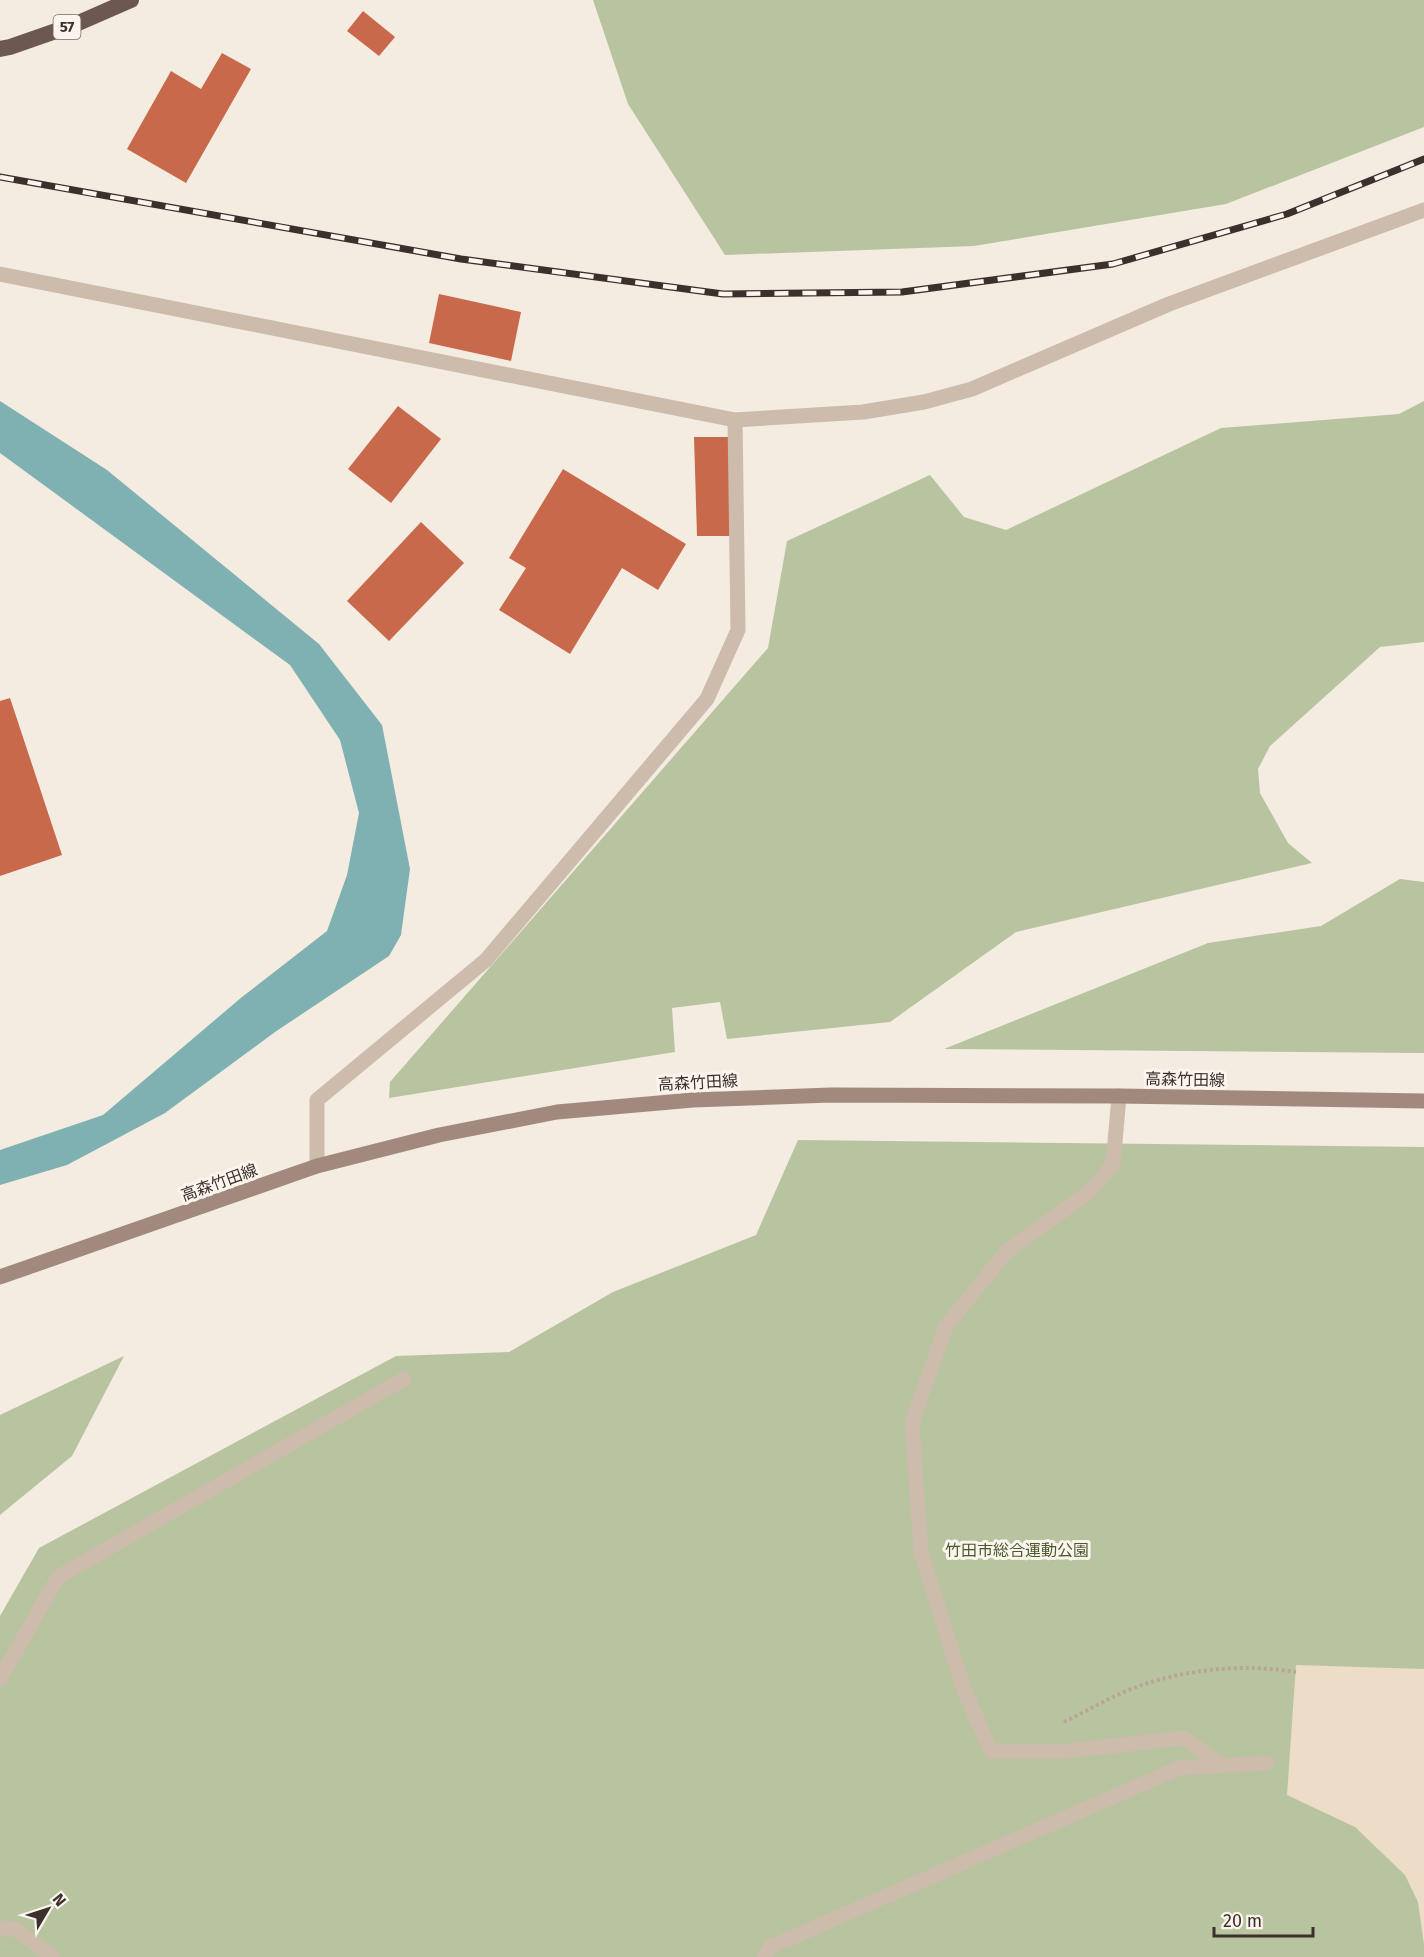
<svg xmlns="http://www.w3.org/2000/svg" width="1424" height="1957" viewBox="0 0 1424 1957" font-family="'Fira Sans','Noto Sans JP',sans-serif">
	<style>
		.green { fill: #b8c4a0 }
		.plaza { fill: #ecdcc8 }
		.water { fill: #7fb0b2 }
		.building { fill: #c8694b }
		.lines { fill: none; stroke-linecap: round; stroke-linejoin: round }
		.path { stroke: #b9a596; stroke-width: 4; stroke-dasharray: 3 3; stroke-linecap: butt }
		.service { stroke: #cdbbac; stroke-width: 15 }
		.minor { stroke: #cdbbac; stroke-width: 15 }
		.secondary { stroke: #a18a7d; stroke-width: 15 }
		.trunk { stroke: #6c584f; stroke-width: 16 }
		.rail-casing { stroke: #3b302b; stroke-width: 7 }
		.rail { stroke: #fbf5ee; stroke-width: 4.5; stroke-dasharray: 14; stroke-linecap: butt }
		.labels { text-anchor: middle; stroke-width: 6; stroke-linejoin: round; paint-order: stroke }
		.shield { fill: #fbf5ee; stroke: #756b66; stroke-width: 1.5 }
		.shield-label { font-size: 15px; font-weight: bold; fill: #3b302b }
		.street-label { font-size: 16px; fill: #3b302b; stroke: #fbf5ee }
		.park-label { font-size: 16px; fill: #4a5a2e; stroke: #fbf5ee }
	</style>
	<rect width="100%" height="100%" fill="#f4ebe1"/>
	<!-- green -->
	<g class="green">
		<path d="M593 0H1424V127L1226 204 974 246 725 255 628 104Z"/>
		<path d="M1424 401V642L1380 647 1270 746 1258 769 1260 793 1288 843 1312 863 1016 932 890 1022 727 1039 720 1002 672 1008 675 1052 389 1098 390 1082 768 648 787 541 930 475 964 517 1006 530 1221 428 1399 414Z"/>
		<path d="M1400 879 1424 882V1053L944 1049 1208 943 1321 926Z"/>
		<path d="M798 1140 1424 1147V1957H0V1616L39 1548 396 1356 509 1352 613 1292 756 1235Z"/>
		<path d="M124 1356 72 1456 0 1515V1415Z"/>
	</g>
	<!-- plaza -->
	<path class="plaza" d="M1296 1665 1424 1669V1945L1418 1902 1405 1875 1355 1827 1287 1795Z"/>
	<!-- water -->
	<path class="water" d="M0 401 107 470 319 644 382 725 410 869 401 935 389 956 275 1032 165 1113 67 1165 0 1185V1150L103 1115 242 997 327 931 347 875 359 813 340 740 290 665 0 453Z"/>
	<!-- building -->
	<g class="building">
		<path d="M363 11 395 37 379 56 347 31Z"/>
		<path d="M222 53 251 69 186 183 127 149 171 71 201 89Z"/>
		<path d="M439 294 521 312 511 361 429 343Z"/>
		<path d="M398 406 441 439 391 503 348 469Z"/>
		<path d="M694 437H731L733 536H697Z"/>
		<path d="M563 469 686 544 658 590 622 568 570 654 499 610 526 568 509 558Z"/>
		<path d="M421 522 464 563 389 641 347 601Z"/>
		<path d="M10 698 62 855 0 876V701Z"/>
	</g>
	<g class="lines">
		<!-- path -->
		<path class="path" d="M1064 1722C1089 1710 1115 1694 1142 1685 1192 1668 1245 1664 1296 1672"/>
		<!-- service -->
		<g class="service">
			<path d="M1119 1096 1113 1165 1089 1192 1007 1251 946 1326 912 1422 921 1552 964 1690 991 1751H1067L1184 1738 1223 1766"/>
			<path d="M0 1679 58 1577 404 1379"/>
			<path d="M0 1928 15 1929 53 1957"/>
			<path d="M764 1957 770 1947 1179 1768 1267 1763"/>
		</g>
		<!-- minor -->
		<g class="minor">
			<path d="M0 274 735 420 863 412 924 402 972 389 1169 304 1424 210"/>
			<path d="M317 1166V1100L486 960 707 699 738 630 735 420"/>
		</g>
		<!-- secondary -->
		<path class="secondary" d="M0 1277 317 1166 439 1135 557 1112 693 1100 831 1095 1119 1096 1424 1101"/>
		<!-- trunk -->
		<path class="trunk" d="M0 49 10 47 76 24 131 0"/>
		<defs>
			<path id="rail" d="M0 177 461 259 723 294 902 292 1113 264 1287 214 1424 159"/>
		</defs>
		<!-- rail casing -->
		<use href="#rail" class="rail-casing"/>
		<!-- rail -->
		<use href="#rail" class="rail"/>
	</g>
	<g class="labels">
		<!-- shield labels -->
		<rect class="shield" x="53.5" y="15" width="27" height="24" rx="4.5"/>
		<g class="shield-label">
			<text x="67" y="32">57</text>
		</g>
		<!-- street labels -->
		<g class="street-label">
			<text transform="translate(1185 1079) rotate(1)" y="6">高森竹田線</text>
			<text transform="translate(698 1082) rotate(-3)" y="6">高森竹田線</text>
			<text transform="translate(219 1182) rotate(-20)" y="6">高森竹田線</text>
		</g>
		<!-- park labels -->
		<g class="park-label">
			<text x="1017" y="1556">竹田市総合運動公園</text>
		</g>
	</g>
	<!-- north arrow -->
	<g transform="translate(48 1909) rotate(51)" stroke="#fbf5ee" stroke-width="4.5" paint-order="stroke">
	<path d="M0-4.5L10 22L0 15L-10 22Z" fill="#3b302b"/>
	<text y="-9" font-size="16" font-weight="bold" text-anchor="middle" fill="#3b302b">N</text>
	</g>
	<!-- scale -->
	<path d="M1214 1927v9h99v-9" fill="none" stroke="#3b302b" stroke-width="3"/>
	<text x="1223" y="1927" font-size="18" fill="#3b302b" stroke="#fbf5ee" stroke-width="4.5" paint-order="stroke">20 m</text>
</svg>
